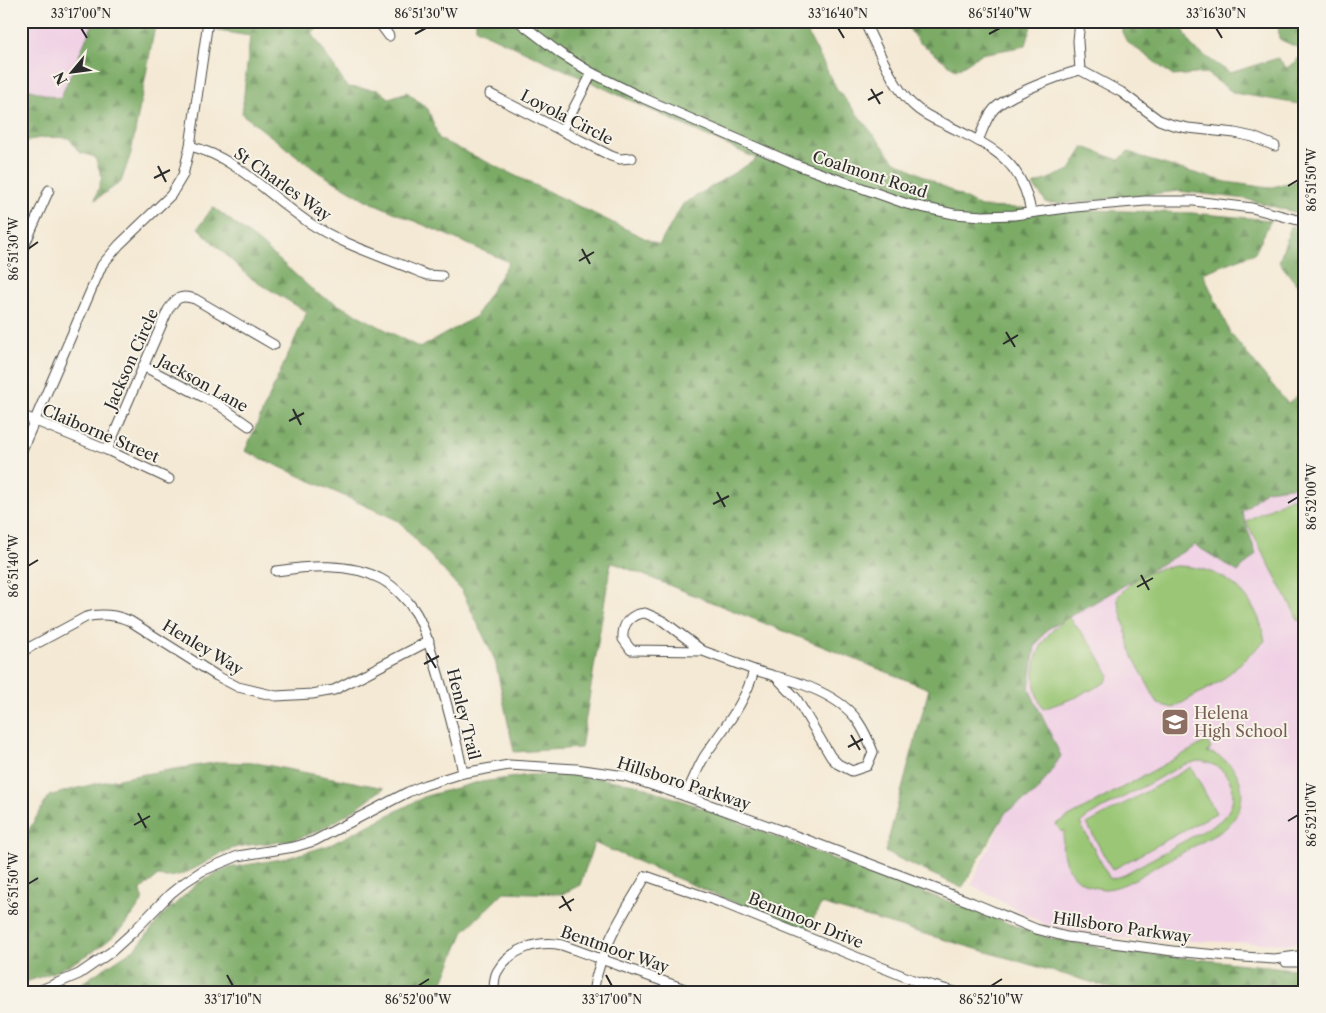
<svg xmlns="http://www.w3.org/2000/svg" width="1326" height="1013" viewBox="0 0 1326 1013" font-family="'Libre Caslon Text',serif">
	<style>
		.built { fill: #f0d0e5 }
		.forest { fill: url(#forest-firs); stroke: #536b48 }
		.pitch { fill: #9ac674; stroke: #627850; fill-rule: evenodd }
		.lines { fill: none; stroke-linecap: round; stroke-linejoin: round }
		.minor-casing { stroke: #494844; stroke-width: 11 }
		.minor { stroke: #fff; stroke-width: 9 }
		.ticks { fill: none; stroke: #2b2b2b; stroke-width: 2 }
		.labels { text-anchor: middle; stroke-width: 4; stroke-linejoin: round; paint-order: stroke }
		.street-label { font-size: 16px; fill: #2b2b2b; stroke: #f7f3e8 }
		.education-label { font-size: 16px; fill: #785e54; stroke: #f7f3e8; text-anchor: start }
		.neatline { fill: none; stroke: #2b2b2b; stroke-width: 2 }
		.ticks-label { font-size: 12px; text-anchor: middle; fill: #2b2b2b }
	</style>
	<defs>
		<pattern id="forest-firs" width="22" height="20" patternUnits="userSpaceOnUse" patternTransform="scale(1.25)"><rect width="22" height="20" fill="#7bab66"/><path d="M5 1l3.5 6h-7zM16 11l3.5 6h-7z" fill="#658b54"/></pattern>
	</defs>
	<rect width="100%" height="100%" fill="#f7f3e8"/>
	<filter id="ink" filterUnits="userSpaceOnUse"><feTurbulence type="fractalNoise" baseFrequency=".02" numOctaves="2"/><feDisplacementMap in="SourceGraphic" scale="10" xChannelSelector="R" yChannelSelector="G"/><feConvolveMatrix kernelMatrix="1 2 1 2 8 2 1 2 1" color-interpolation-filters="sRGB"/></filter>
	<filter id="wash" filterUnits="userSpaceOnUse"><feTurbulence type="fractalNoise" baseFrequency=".0096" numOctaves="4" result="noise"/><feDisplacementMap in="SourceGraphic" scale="20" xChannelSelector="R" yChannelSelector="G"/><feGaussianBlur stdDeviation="1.12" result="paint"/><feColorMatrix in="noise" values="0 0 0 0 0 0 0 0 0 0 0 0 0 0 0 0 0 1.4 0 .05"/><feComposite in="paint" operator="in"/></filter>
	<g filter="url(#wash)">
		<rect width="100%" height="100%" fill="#f4e9d4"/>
		<!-- built -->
		<g class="built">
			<path d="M21 21H94L60 99 21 87Z"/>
			<path d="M1305 485V937L1293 944 1130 939 1046 925 971 885 1006 812 1036 793 1061 756 1029 689 1035 647 1046 630 1195 545 1256 554 1242 512 1266 490Z"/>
		</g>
		<!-- forest -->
		<g class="forest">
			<path d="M94 21H156L131 153 121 182 95 200 102 177 95 157 79 152 69 138C53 137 36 136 21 144V87L60 99Z"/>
			<path d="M217 21H327L312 33 347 87 379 90 389 98 407 92 428 109 439 139 659 245 683 204 757 159 476 29V21H801L837 89 894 160 981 207 1192 213 1271 220 1255 253 1203 273 1230 333 1288 404 1305 389V485L1266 490 1242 512 1256 554 1238 572 1195 545 1046 630 1035 647 1029 689 1061 756 1036 793 1006 812 962 888 885 852 929 689 611 562 581 748 514 752 495 660 462 591 399 521 245 451 307 312 249 277 198 228 213 207 259 242 316 293 420 348 475 317 509 262 366 200 318 172 242 114 250 36 218 31Z"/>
			<path d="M903 21H1032L1026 46 981 54 956 70 919 42Z"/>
			<path d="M1122 21H1179L1192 47 1230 73 1278 58 1287 68 1305 53V105L1234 93 1206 73 1173 76 1147 56 1127 42 1122 32Z"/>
			<path d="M1278 21H1305V51L1279 39Z"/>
			<path d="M1084 147 1119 160 1128 151 1149 160 1226 182 1269 188 1299 180 1305 174V215L1246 199 1179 191 1070 203H1047L1033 185 1070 170Z"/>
			<path d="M1291 226 1305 229V295L1279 262Z"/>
			<path d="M220 762 256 763 384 788C355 809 326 832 291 840 272 844 248 843 231 849 208 858 183 882 158 876L141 889C141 893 143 898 142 901 141 904 138 908 136 910 113 947 62 972 21 983V843L49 796C105 779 162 771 220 762Z"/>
			<path d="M529 775H576L635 784 702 808 817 853 1048 938 1125 952 1305 970V992H1125L821 904 806 933 594 843 580 885 562 894 504 892 464 931 442 984 444 992H68L137 947 163 915 198 883 228 868 287 858 330 845 426 796 475 783Z"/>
		</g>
		<!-- pitch -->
		<g class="pitch">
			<path d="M1292 497 1305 521V618L1299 621 1246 521Z"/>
			<path d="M1177 566C1224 567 1257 594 1265 641L1221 681 1173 708 1158 704 1133 657 1117 598C1132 578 1152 568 1177 566Z"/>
			<path d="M1069 617 1093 647 1109 675 1106 682 1089 691 1088 690 1077 697 1043 709C1024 675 1036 637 1069 617Z"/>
			<path d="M1207 741 1211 749 1207 752C1247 762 1254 810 1220 832 1198 844 1177 856 1155 867 1140 876 1123 888 1106 889 1093 889 1080 883 1072 873 1062 861 1060 845 1065 830L1061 832 1056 824ZM1198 761C1234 763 1246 805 1215 824L1121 876 1110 879 1080 823 1089 816 1183 765Z"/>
			<path d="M1191 767 1216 813 1112 870 1087 824Z"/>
		</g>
	</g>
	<g filter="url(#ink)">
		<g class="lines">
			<defs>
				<g id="minor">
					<path d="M378 21 389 36"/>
					<path d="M518 21 561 54 592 73 643 98 797 165 907 204 954 214 983 216 1014 215 1075 207 1145 201H1194L1252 208 1305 222"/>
					<path d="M864 21C876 45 893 87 912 104 921 113 933 119 945 124 990 147 1021 157 1031 212"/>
					<path d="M1080 70 1078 41 1080 21"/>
					<path d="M490 94 611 156 620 159 632 158"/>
					<path d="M562 131 592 73"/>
					<path d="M978 141C983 129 986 118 994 109 1007 95 1061 75 1080 70L1121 92 1159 120 1173 125 1188 128 1235 133 1253 137 1275 146"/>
					<path d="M190 146C238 158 269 196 308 222 341 244 381 256 417 271L427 275 442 276"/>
					<path d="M21 253 49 190"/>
					<path d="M143 366 219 405 249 426"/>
					<path d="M21 415 107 450 169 479"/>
					<path d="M107 450 168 310C176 298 180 294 195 299L274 345"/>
					<path d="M21 452 102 265 119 245 171 195 183 175 190 146 208 21"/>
					<path d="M276 571C309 566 349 562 381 579 394 586 408 600 416 613 426 630 431 651 437 670 447 704 456 738 463 773"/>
					<path d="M703 651 631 650 623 639C622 624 630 614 645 613L663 621 703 651 754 670 775 676 796 698 831 757 838 764 852 771 867 766 873 752C869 741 864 730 857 720 841 697 801 682 775 676"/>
					<path d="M21 652 86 617C100 613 117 615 130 621L217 676 238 687 276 696 312 694 334 690 429 641"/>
					<path d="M685 796C692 783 697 769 704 757 723 728 745 705 754 670"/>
					<path d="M1286 962H1305"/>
					<path d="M36 992 79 974 111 952 133 932 170 894 185 882 202 871 238 856 294 847 314 841 408 792 425 785 463 773 509 765 576 769 625 776 685 796 807 840 973 903 1036 929 1067 937 1173 951 1229 956 1274 959 1305 955"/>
					<path d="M494 992C494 986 494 977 497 972 510 949 537 940 562 945L693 992"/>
					<path d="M593 992C600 949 624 912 646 876L723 903 913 980 955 992"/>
				</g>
			</defs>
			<!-- minor casing -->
			<use href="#minor" class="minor-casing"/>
			<!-- minor -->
			<use href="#minor" class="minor"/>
		</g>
	</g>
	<!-- ticks -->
	<path class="ticks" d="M81 28 87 38M838 28 844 38M1216 28 1222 38M415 34 426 28M989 34 1000 28M871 89 880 104M868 100 883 92M158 166 166 182M154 178 170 170M1288 186 1298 180M28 249 38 242M582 249 590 264M579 261 594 252M1006 332 1015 347M1003 344 1018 335M293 409 301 425M289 421 304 413M717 492 725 507M1288 503 1298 497M713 504 729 496M28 566 38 560M1141 575 1149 590M1137 587 1153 578M427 653 436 668M424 664 439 656M851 735 860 750M848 747 863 739M138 813 146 828M1288 821 1298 815M134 825 150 816M28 884 38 878M562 896 571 911M559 908 574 899M227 975 233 986M606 975 612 986M418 986 429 979M991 986 1002 979"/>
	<!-- icons -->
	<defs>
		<symbol id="school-square" viewBox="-11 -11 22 22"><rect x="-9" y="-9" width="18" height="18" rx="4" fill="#8d6e63" stroke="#f7f3e8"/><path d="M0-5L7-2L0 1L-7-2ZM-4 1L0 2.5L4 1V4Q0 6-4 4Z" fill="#fff"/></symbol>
	</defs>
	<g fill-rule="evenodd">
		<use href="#school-square" x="1159" y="706" width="32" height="32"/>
	</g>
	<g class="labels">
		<!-- street labels -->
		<g class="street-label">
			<text transform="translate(567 117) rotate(27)" y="6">Loyola Circle</text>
			<text transform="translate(870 174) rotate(18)" y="6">Coalmont Road</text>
			<text transform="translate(283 184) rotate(35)" y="6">St Charles Way</text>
			<text transform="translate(131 359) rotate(-66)" y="6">Jackson Circle</text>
			<text transform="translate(203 383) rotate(29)" y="6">Jackson Lane</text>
			<text transform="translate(101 433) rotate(23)" y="6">Claiborne Street</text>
			<text transform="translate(203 647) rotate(31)" y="6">Henley Way</text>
			<text transform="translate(464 714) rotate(76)" y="6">Henley Trail</text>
			<text transform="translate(684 783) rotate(18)" y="6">Hillsboro Parkway</text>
			<text transform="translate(806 920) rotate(22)" y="6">Bentmoor Drive</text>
			<text transform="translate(1122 927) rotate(8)" y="6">Hillsboro Parkway</text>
			<text transform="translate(615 949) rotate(19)" y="6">Bentmoor Way</text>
		</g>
		<!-- education labels -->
		<g class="education-label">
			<text x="1194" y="719">Helena<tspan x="1194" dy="18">High School</tspan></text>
		</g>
	</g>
	<!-- margin -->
	<rect width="1326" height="1013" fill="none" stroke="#f7f3e8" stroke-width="55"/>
	<!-- north arrow -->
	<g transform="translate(72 72) rotate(241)" stroke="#f7f3e8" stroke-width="4" paint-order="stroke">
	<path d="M0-4L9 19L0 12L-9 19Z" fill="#2b2b2b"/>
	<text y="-8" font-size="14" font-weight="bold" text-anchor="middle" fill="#2b2b2b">N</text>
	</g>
	<rect x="28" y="28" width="1270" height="958" class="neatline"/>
	<g class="ticks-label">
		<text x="81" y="18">33°17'00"N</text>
		<text x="426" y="18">86°51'30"W</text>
		<text x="838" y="18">33°16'40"N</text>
		<text x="1000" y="18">86°51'40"W</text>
		<text x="1216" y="18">33°16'30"N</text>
		<text transform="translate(1312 180) rotate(-90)" y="4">86°51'50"W</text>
		<text transform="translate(14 249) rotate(-90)" y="4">86°51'30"W</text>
		<text transform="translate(1312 497) rotate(-90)" y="4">86°52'00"W</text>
		<text transform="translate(14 566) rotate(-90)" y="4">86°51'40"W</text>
		<text transform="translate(1312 815) rotate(-90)" y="4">86°52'10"W</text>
		<text transform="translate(14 884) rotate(-90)" y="4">86°51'50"W</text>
		<text x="233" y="1004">33°17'10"N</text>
		<text x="418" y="1004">86°52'00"W</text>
		<text x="612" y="1004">33°17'00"N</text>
		<text x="991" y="1004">86°52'10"W</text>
	</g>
</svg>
